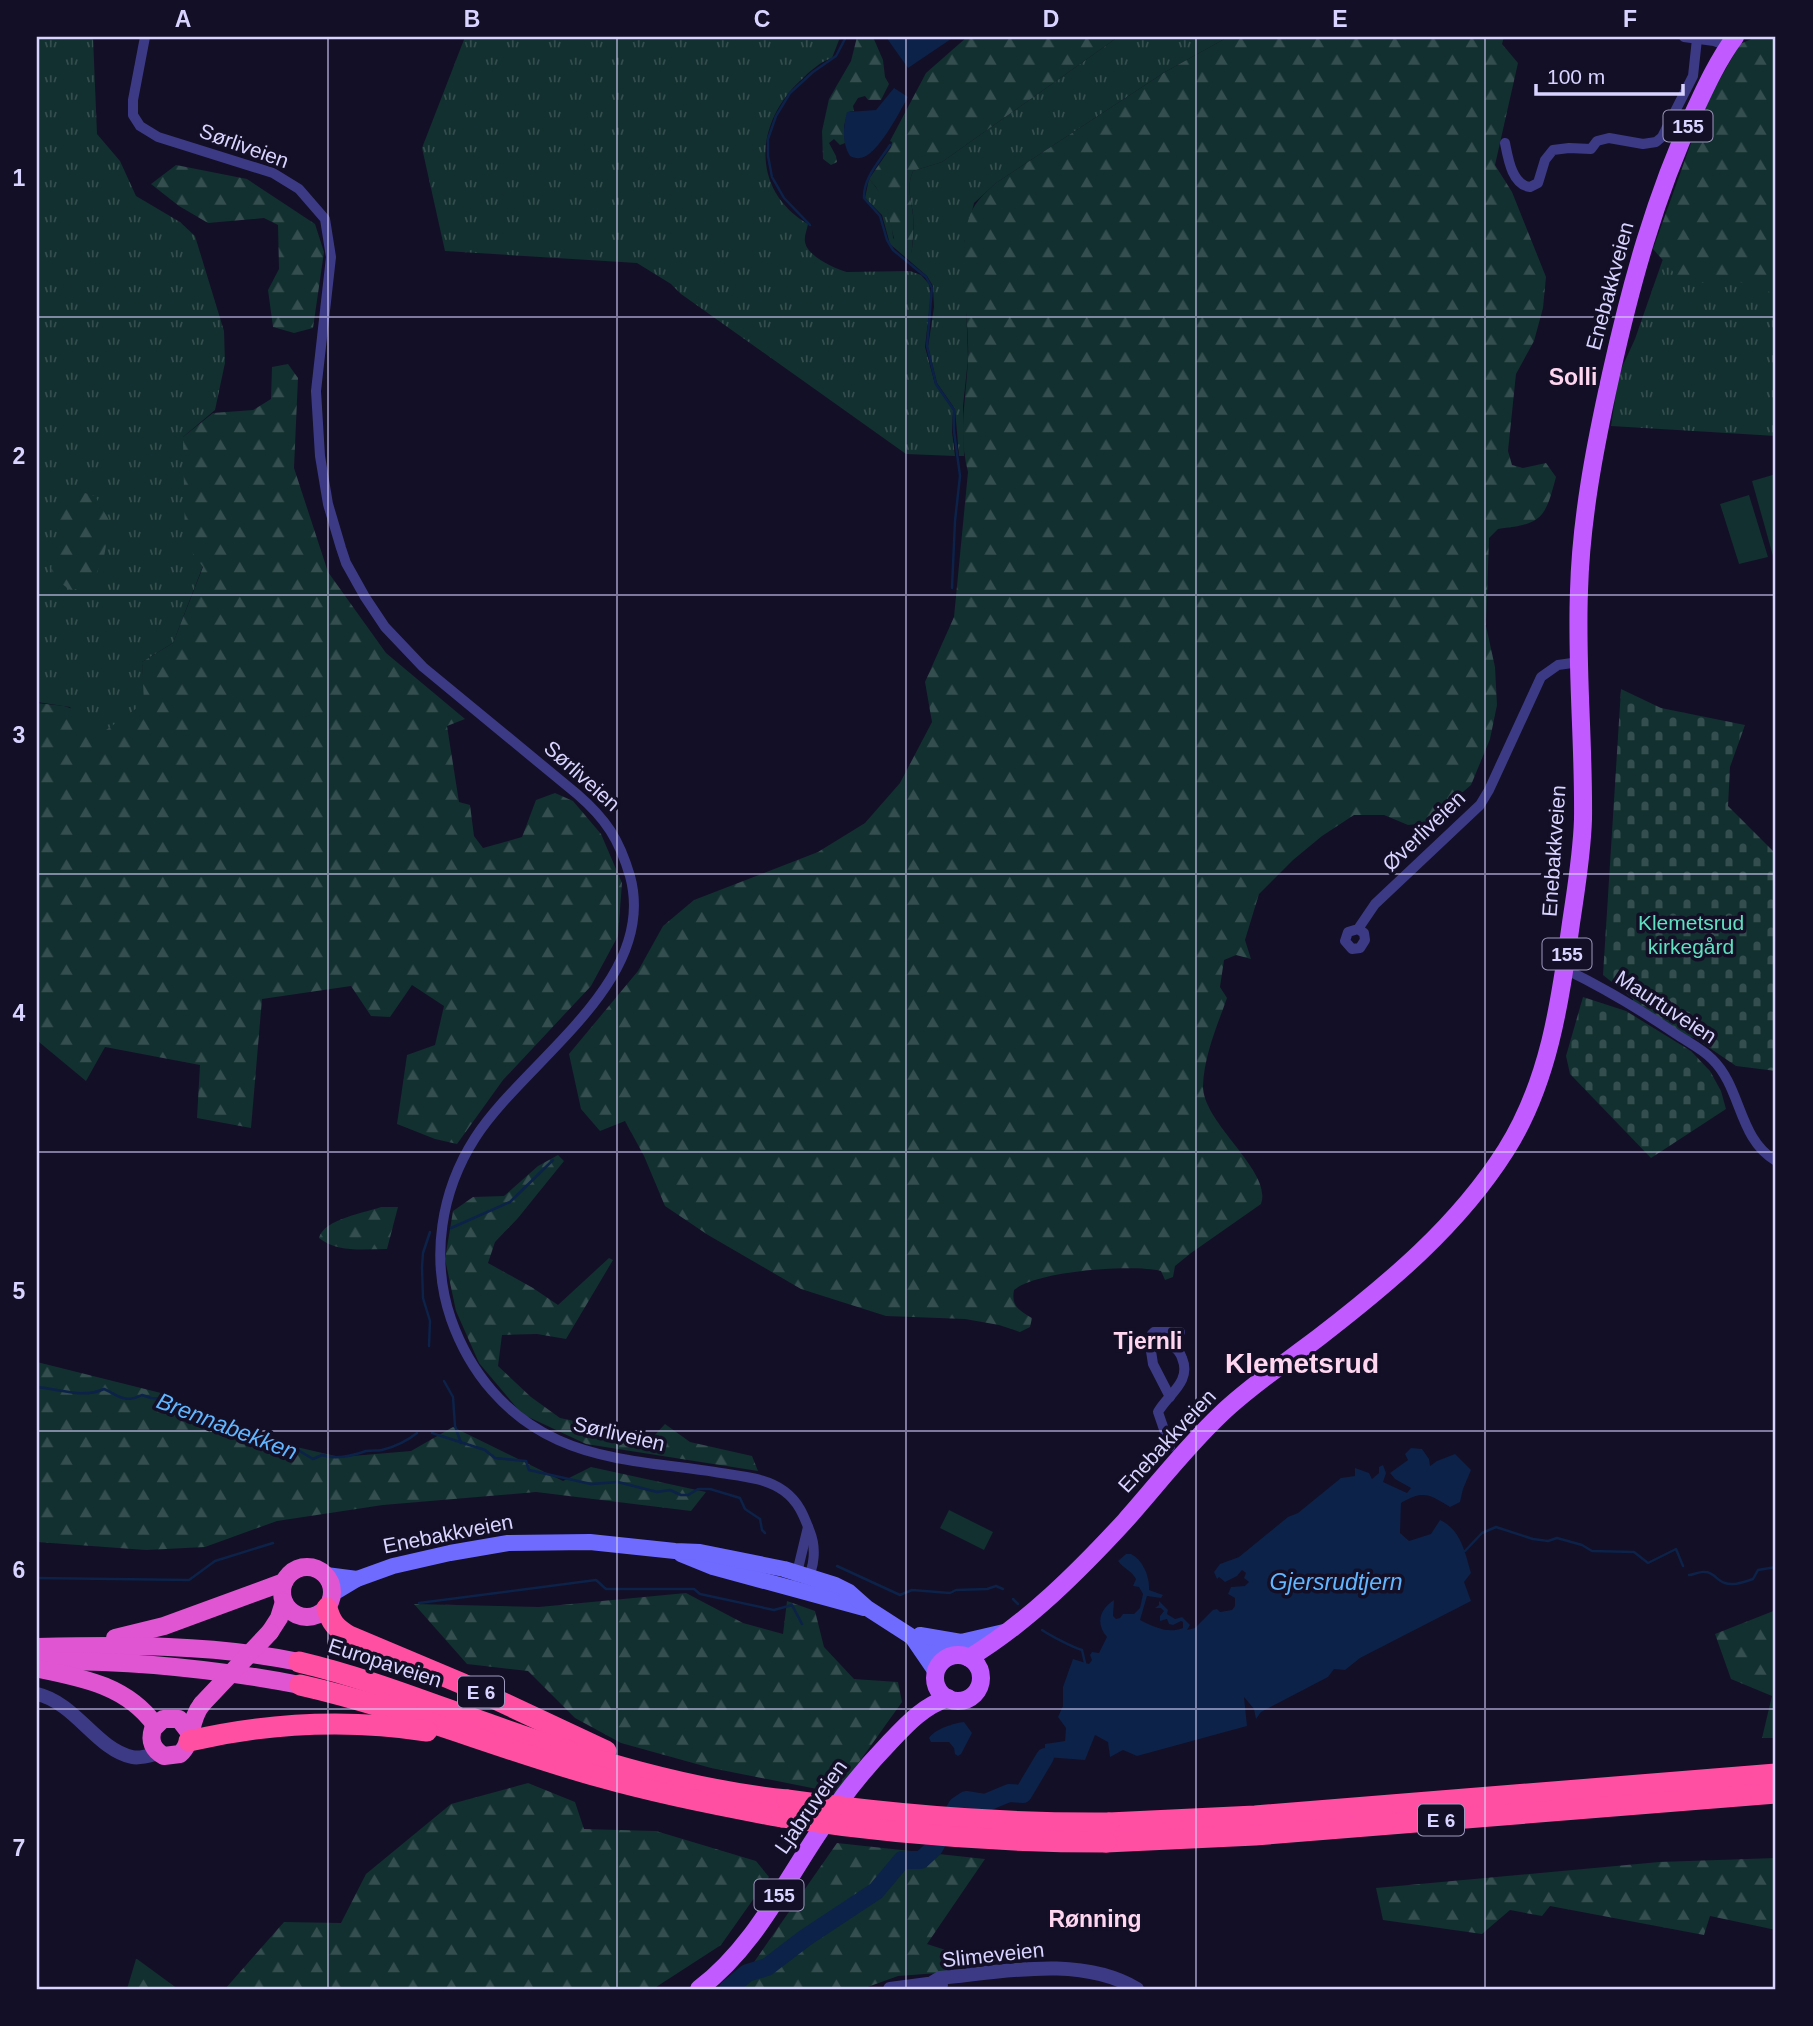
<svg xmlns="http://www.w3.org/2000/svg" width="1813" height="2026" viewBox="0 0 1813 2026" font-family="Helvetica,sans-serif">
	<style>
		.grass { fill: url(#grass-tufts) }
		.forest { fill: url(#forest-firs) }
		.cemetery { fill: url(#cemetery-stones) }
		.park { fill: #12302f }
		.water { fill: #0c2248 }
		.lines { fill: none; stroke-linecap: round; stroke-linejoin: round }
		.stream { stroke: #0c2248; stroke-width: 2.5 }
		.river { stroke: #0c2248; stroke-width: 18 }
		.minor { stroke: #3d3a85; stroke-width: 10 }
		.tertiary { stroke: #3d3a85; stroke-width: 14 }
		.secondary { stroke: #6f6bff; stroke-width: 16 }
		.primary { stroke: #c25bff; stroke-width: 18 }
		.trunk { stroke: #e055d1; stroke-width: 18 }
		.motorway { stroke: #ff4fa3; stroke-width: 21 }
		.trunk-bridge { stroke: #e055d1; stroke-width: 18 }
		.motorway-bridge { stroke: #ff4fa3; stroke-width: 21 }
		.grid { fill: none; stroke: #d9d4ff; stroke-width: 2; stroke-opacity: 0.55 }
		.labels { text-anchor: middle; stroke-width: 7; stroke-linejoin: round; paint-order: stroke }
		.shield { fill: #130f26; stroke: #9e99be; stroke-width: 2 }
		.shield-label { font-size: 19px; font-weight: bold; fill: #d9d4ff }
		.street-label { font-size: 21px; fill: #d9d4ff; stroke: #130f26 }
		.park-label { font-size: 21px; fill: #5fe0c0; stroke: #130f26 }
		.neighbourhood-label { font-size: 23px; font-weight: bold; fill: #ffd6f0; stroke: #130f26 }
		.water-label { font-size: 23px; font-style: italic; fill: #62b6ff; stroke: #130f26 }
		.district-label { font-size: 28px; font-weight: bold; fill: #ffd6f0; stroke: #130f26 }
		.neatline { fill: none; stroke: #d9d4ff; stroke-width: 2.5 }
		.grid-label { font-size: 23px; text-anchor: middle; font-weight: bold; fill: #d9d4ff }
	</style>
	<defs>
		<pattern id="grass-tufts" width="24" height="20" patternUnits="userSpaceOnUse" patternTransform="scale(1.75)"><rect width="24" height="20" fill="#12302f"/><path d="M3 7l-1-3M5 7V3M7 7l1-3M15 17l-1-3M17 17v-4M19 17l1-3" fill="none" stroke="#344d4e"/></pattern>
		<pattern id="forest-firs" width="22" height="20" patternUnits="userSpaceOnUse" patternTransform="scale(1.75)"><rect width="22" height="20" fill="#12302f"/><path d="M5 1l3.5 6h-7zM16 11l3.5 6h-7z" fill="#344d4e"/></pattern>
		<pattern id="cemetery-stones" width="16" height="16" patternUnits="userSpaceOnUse" patternTransform="scale(1.75)"><rect width="16" height="16" fill="#12302f"/><path d="M2 7V4a2 2 0 0 1 4 0v3zM10 15v-3a2 2 0 0 1 4 0v3z" fill="#344d4e"/></pattern>
	</defs>
	<rect width="100%" height="100%" fill="#130f26"/>
	<!-- grass -->
	<g class="grass">
		<path d="M37 37H93L97 134 120 161 136 196 180 222 195 236 224 331 225 363 215 410 183 437 203 566 173 643 142 662 145 703 92 741 70 707 37 702Z"/>
		<path d="M465 37H844L839 40 832 58C820 62 810 71 801 80 755 122 750 190 808 224 807 230 804 236 805 242 807 256 835 269 847 272L910 271 921 275 929 284 931 295 925 347 935 384 953 410 952 432 955 456 906 454 681 294 671 284 637 263 445 251 422 148Z"/>
		<path d="M1118 37H1228L1165 72 996 183 974 203 964 243 968 359 963 406 964 456H959L955 409 937 383 928 347 934 307 933 286 927 276 890 244 882 215 865 198 869 179C883 193 893 218 893 238L911 253C914 242 914 226 913 214 911 197 906 188 913 171L942 162Z"/>
		<path d="M1776 38V436L1611 426 1619 374 1635 339 1664 256Z"/>
	</g>
	<!-- forest -->
	<g class="forest">
		<path d="M857 37H873L883 60 885 77 889 84 881 100H868L865 96 858 98 853 106 854 111 848 112 844 126 845 143 840 145 834 139 829 143 836 156 837 162 831 165 823 159 822 131 829 99 851 61Z"/>
		<path d="M967 37H1118L942 162 913 171C906 188 911 197 913 215 914 226 913 238 912 249L911 253 908 254 895 243 888 212 876 187 869 179 891 147 892 142 890 141 926 73Z"/>
		<path d="M1228 37H1504L1502 44 1518 63 1495 165 1512 192 1546 277 1543 308 1534 341 1516 374 1508 451 1512 465 1523 468 1546 463 1556 477C1545 519 1542 524 1498 529L1489 538 1486 626 1495 667 1497 705 1490 739 1471 785 1427 823 1408 825 1384 815H1354L1322 836 1293 860 1259 894 1245 940 1251 959 1236 955 1224 960 1220 987 1227 998C1217 1026 1204 1056 1203 1086 1203 1124 1273 1171 1261 1204L1191 1253 1175 1266 1173 1277 1165 1280 1161 1271C1131 1264 1036 1271 1014 1290 1011 1306 1019 1310 1032 1318L1030 1327 1020 1332 999 1325 965 1319 886 1316 801 1289 708 1235 665 1206 644 1156 625 1121 600 1131 581 1109 569 1054 638 971 663 926 694 900 818 852 865 823 900 783 932 722 925 682 954 617 968 472C958 435 966 398 968 360 970 316 956 263 968 221 973 203 983 195 996 183L1165 72Z"/>
		<path d="M1756 37H1776V294L1736 281 1684 284 1653 249 1704 107 1740 44Z"/>
		<path d="M176 165 247 179 315 224 324 252 313 328 294 333 273 327 268 290 279 269 278 225 264 218 208 223 179 206 151 184Z"/>
		<path d="M288 364 298 378 294 468 328 572 386 653 465 719 447 726 459 802 470 805 474 836 483 848 522 837 536 800 555 793 573 801 601 834 622 883 618 936 591 986 503 1080 457 1144 435 1139 397 1124 407 1055 435 1045 444 1006 412 985 390 1017 371 1016 351 986 262 999 251 1128 197 1118 200 1065 105 1047 86 1081 39 1042 37 1046V703L64 706 76 710 92 740 144 703 142 662 173 643 203 567 185 543 183 437 213 413 253 410 271 399 272 367Z"/>
		<path d="M68 488 95 496 110 522 104 557 90 587 70 590 57 580 51 569 58 544V503Z"/>
		<path d="M558 1155 564 1161 518 1218 495 1242 488 1263 533 1288 558 1305 609 1258 613 1260 566 1339 537 1334 502 1335 498 1366 531 1397 560 1418 653 1437 665 1424 690 1442 752 1456 758 1471 586 1444 522 1414 479 1363 456 1311 445 1259 453 1211 473 1197 504 1196 538 1166Z"/>
		<path d="M381 1207H398L387 1249C364 1249 338 1253 319 1238 324 1219 364 1213 381 1207Z"/>
		<path d="M37 1362 165 1394 253 1437 340 1457 411 1451 453 1427 563 1481 591 1467 706 1492 691 1511 536 1492 383 1505 277 1521 205 1547 146 1550 37 1542Z"/>
		<path d="M686 1593 743 1623 783 1634 787 1601 815 1611 824 1647 854 1679 898 1682 902 1702 837 1793 711 1768 621 1743 575 1718 528 1671 467 1664 414 1604 539 1607Z"/>
		<path d="M1776 1610V1738H1762L1772 1696 1731 1679 1715 1634Z"/>
		<path d="M528 1783 575 1802 584 1829 656 1831 756 1861 769 1877 721 1945 653 1989H225L284 1922 341 1923 366 1874 451 1804Z"/>
		<path d="M837 1843 985 1859 927 1944 955 1953 952 1972 898 1976 862 1989H723L745 1975Z"/>
		<path d="M1776 1858V1930L1710 1916 1704 1935 1550 1906 1542 1916 1510 1910 1482 1934 1383 1920 1376 1888 1659 1862Z"/>
		<path d="M136 1959H137L178 1989H127Z"/>
	</g>
	<!-- cemetery -->
	<g class="cemetery">
		<path d="M1621 689 1661 708 1745 725 1730 767 1728 806 1776 854V1071L1736 1066 1695 1038 1687 1037 1633 1001V999L1603 975Z"/>
		<path d="M1583 997 1626 1011 1691 1051 1710 1071 1721 1091 1726 1109 1651 1158 1570 1074 1566 1056Z"/>
	</g>
	<!-- park -->
	<g class="park">
		<path d="M1776 474V555L1773 556 1752 481Z"/>
		<path d="M1749 495 1768 557 1739 564 1720 504Z"/>
		<path d="M949 1510 993 1532 984 1550 940 1528Z"/>
	</g>
	<!-- water -->
	<g class="water">
		<path d="M886 37H954L908 68Z"/>
		<path d="M894 88 908 97C900 111 877 157 860 158 857 159 852 157 850 156 842 144 843 126 847 112L876 110Z"/>
		<path d="M1411 1448 1422 1449 1429 1459 1430 1466 1437 1461 1455 1454 1471 1470 1463 1489 1460 1502 1450 1507C1429 1494 1423 1490 1401 1503L1400 1533 1409 1541 1431 1534 1440 1520C1461 1530 1465 1552 1471 1573L1464 1582 1471 1601 1360 1658 1345 1670 1334 1669 1328 1677 1261 1712 1256 1719 1254 1709 1244 1697 1247 1726 1137 1756 1123 1750 1110 1757 1108 1742 1095 1735 1085 1760 1045 1757V1744L1065 1741 1066 1728 1058 1717 1063 1706V1687L1073 1659 1089 1664 1092 1660 1090 1655 1092 1652 1099 1653 1107 1637C1095 1623 1100 1609 1114 1600L1113 1616 1116 1619 1120 1618 1123 1614H1134L1140 1608 1143 1594 1139 1587 1133 1586 1136 1579C1131 1570 1124 1569 1118 1561L1126 1554H1131C1143 1560 1150 1577 1149 1590L1163 1595 1161 1598 1147 1596 1140 1620C1154 1627 1168 1634 1183 1628V1622L1181 1621 1173 1625 1169 1624 1167 1619 1160 1621V1616L1164 1611 1161 1608H1155L1159 1605V1601L1168 1610 1167 1614 1175 1619 1182 1617 1190 1625 1187 1630 1195 1628 1213 1610 1217 1609 1220 1612 1232 1610 1235 1606V1598L1228 1594 1231 1587 1245 1586 1249 1582 1244 1578 1246 1573 1242 1570 1237 1576 1225 1582 1219 1577 1217 1579 1214 1572 1220 1564 1239 1557 1288 1517 1298 1513 1341 1478 1355 1476V1468L1369 1473 1372 1479 1379 1473V1467L1383 1465 1386 1473 1383 1482 1407 1493 1411 1488 1395 1479 1390 1473 1408 1460 1405 1454Z"/>
		<path d="M964 1722 972 1733 961 1754 958 1756 955 1754 954 1748 949 1742H931L929 1738C935 1729 954 1723 964 1722Z"/>
	</g>
	<g class="lines">
		<!-- stream -->
		<g class="stream">
			<path d="M890 145C880 161 863 178 864 198L880 216 887 240 893 250 926 277 932 288 927 346 936 384 954 410V431L960 476 955 521 952 588"/>
			<path d="M810 225 784 198 772 177 768 156V139L776 116 790 93 813 72 836 56 846 37"/>
			<path d="M451 1228 510 1202 553 1160"/>
			<path d="M429 1346 430 1321 423 1298 422 1267 423 1253 430 1232"/>
			<path d="M444 1381 453 1397 455 1426 461 1443"/>
			<path d="M37 1387C60 1389 82 1399 104 1389 118 1395 124 1404 142 1395L151 1398 163 1399 168 1405 224 1421 256 1438 278 1446 293 1447 313 1459 322 1455C336 1460 352 1456 366 1451 371 1450 378 1451 382 1450 394 1447 407 1441 417 1433"/>
			<path d="M432 1433 485 1450 495 1458 526 1461 529 1470 591 1484 618 1482 657 1492 670 1490 681 1495H688L698 1489H710L740 1498 745 1509 760 1519 762 1530 765 1533"/>
			<path d="M1465 1551 1482 1533 1496 1527 1533 1539 1548 1541 1557 1538 1582 1545 1592 1551 1634 1552 1648 1563 1676 1549 1683 1566"/>
			<path d="M837 1566 900 1595 912 1590 950 1593 956 1590 987 1589 996 1586 1003 1589"/>
			<path d="M1689 1575C1694 1575 1699 1571 1705 1572 1714 1572 1717 1581 1725 1583 1733 1586 1744 1582 1753 1579L1758 1570 1776 1567"/>
			<path d="M37 1578 189 1580 215 1561 273 1543"/>
			<path d="M1013 1599 1018 1604"/>
			<path d="M419 1603 596 1580 606 1589H694L700 1594 774 1610 792 1605 802 1624"/>
			<path d="M1042 1630C1051 1636 1072 1647 1082 1650L1085 1663"/>
		</g>
		<!-- river -->
		<path class="river" d="M728 1989 747 1973 767 1967 805 1938 876 1891 902 1860H921L934 1848 957 1806 966 1800 985 1803 1009 1793 1023 1794 1045 1757"/>
		<!-- minor -->
		<g class="minor">
			<path d="M145 37 133 100V115L140 126 158 137 273 173 299 189 325 219 331 257 316 391 320 456 328 504 341 548 346 563 365 597 385 627 423 667 577 794C606 819 619 839 630 876 659 982 524 1061 475 1138 441 1191 430 1258 451 1319 470 1373 506 1416 558 1440 606 1462 664 1464 715 1472 738 1476 765 1477 784 1491 799 1502 804 1516 810 1532 816 1547 815 1567 806 1581"/>
			<path d="M1684 37 1714 41 1728 46"/>
			<path d="M1505 143C1508 158 1512 185 1530 187L1538 183 1545 160 1553 150 1569 148 1591 149 1597 141 1609 138 1643 144 1656 142 1662 137 1693 76 1697 39"/>
			<path d="M1358 929 1364 933 1365 940 1360 948 1352 949 1345 941 1348 932 1358 929 1375 904 1480 805 1489 790 1541 677 1558 665 1579 662"/>
			<path d="M1565 969C1604 988 1641 1010 1676 1034 1688 1042 1702 1049 1712 1059 1742 1088 1738 1139 1776 1161"/>
			<path d="M1151 1351 1153 1364 1170 1397"/>
			<path d="M1170 1447 1158 1412C1168 1394 1192 1382 1182 1358 1180 1352 1176 1348 1171 1345 1163 1341 1156 1342 1152 1334L1154 1332H1180"/>
			<path d="M796 1577 808 1527"/>
		</g>
		<!-- tertiary -->
		<g class="tertiary">
			<path d="M37 1694C76 1703 96 1749 132 1757 141 1759 151 1755 159 1753"/>
			<path d="M932 1983 940 1978C1002 1972 1081 1955 1137 1989"/>
			<path d="M890 1989 928 1984 941 1985"/>
		</g>
		<!-- secondary -->
		<g class="secondary">
			<path d="M681 1554 713 1567 864 1608"/>
			<path d="M326 1575 357 1579"/>
			<path d="M332 1594 357 1579 393 1566 450 1553 508 1543 590 1542 675 1551 700 1552 784 1569 835 1585 849 1592 867 1608 912 1637 949 1657"/>
			<path d="M920 1635 961 1642 1004 1632"/>
			<path d="M912 1637 936 1672"/>
		</g>
		<!-- primary -->
		<g class="primary">
			<circle cx="958" cy="1678" r="23"/>
			<path d="M969 1658C1027 1623 1079 1571 1125 1521 1157 1485 1186 1447 1221 1414 1250 1386 1285 1363 1318 1338 1388 1284 1458 1226 1506 1150 1549 1082 1560 1002 1571 923 1576 889 1582 854 1583 819 1584 743 1576 667 1579 591 1581 518 1595 446 1611 374 1631 284 1655 196 1694 112 1706 86 1718 60 1735 37"/>
			<path d="M699 1989C753 1948 782 1887 819 1832 839 1800 863 1770 889 1743 906 1725 923 1706 948 1698"/>
		</g>
		<!-- trunk -->
		<g class="trunk">
			<circle cx="307" cy="1592" r="25"/>
			<path d="M270 1632 279 1618 284 1602"/>
			<path d="M115 1638 164 1626 284 1582"/>
			<path d="M37 1647C125 1645 212 1644 299 1662"/>
			<path d="M37 1661C126 1660 212 1668 300 1685"/>
			<path d="M39 1669C83 1678 127 1686 155 1725"/>
			<path d="M189 1732 179 1719H163L153 1729C149 1741 153 1750 164 1756L180 1754C194 1742 188 1721 202 1704"/>
		</g>
		<!-- motorway -->
		<g class="motorway">
			<path d="M327 1608C331 1623 336 1628 349 1636L463 1684 606 1751"/>
			<path d="M299 1662C367 1678 431 1704 497 1727 590 1760 689 1790 787 1800"/>
			<path d="M300 1685C402 1708 499 1749 600 1777 660 1794 721 1806 782 1817"/>
			<path d="M189 1741C267 1723 349 1719 427 1731"/>
			<path d="M1109 1823 1255 1816 1776 1774"/>
			<path d="M1106 1842 1255 1835 1776 1793"/>
		</g>
		<!-- trunk-bridge -->
		<path class="trunk-bridge" d="M202 1704 270 1632"/>
		<!-- motorway-bridge -->
		<g class="motorway-bridge">
			<path d="M787 1800C894 1815 1001 1824 1109 1823"/>
			<path d="M782 1817C890 1834 997 1842 1106 1842"/>
		</g>
	</g>
	<!-- grid -->
	<path class="grid" d="M328 37V1989M617 37V1989M906 37V1989M1196 37V1989M1485 37V1989M37 317H1776M37 595H1776M37 874H1776M37 1152H1776M37 1431H1776M37 1709H1776"/>
	<g class="labels">
		<!-- shield labels -->
		<g class="shield">
			<rect x="1663.5" y="110.5" width="49" height="31" rx="5"/>
			<rect x="1542.5" y="938.5" width="49" height="31" rx="5"/>
			<rect x="458" y="1676.5" width="46" height="31" rx="5"/>
			<rect x="1418" y="1804.5" width="46" height="31" rx="5"/>
			<rect x="754.5" y="1879.5" width="49" height="31" rx="5"/>
		</g>
		<g class="shield-label">
			<text x="1688" y="133">155</text>
			<text x="1567" y="961">155</text>
			<text x="481" y="1699">E 6</text>
			<text x="1441" y="1827">E 6</text>
			<text x="779" y="1902">155</text>
		</g>
		<!-- street labels -->
		<g class="street-label">
			<text transform="translate(244 146) rotate(20)" y="7">Sørliveien</text>
			<text transform="translate(1610 286) rotate(-75)" y="7">Enebakkveien</text>
			<text transform="translate(582 776) rotate(42)" y="7">Sørliveien</text>
			<text transform="translate(1424 831) rotate(-44)" y="7">Øverliveien</text>
			<text transform="translate(1554 851) rotate(-86)" y="7">Enebakkveien</text>
			<text transform="translate(1666 1007) rotate(33)" y="7">Maurtuveien</text>
			<text transform="translate(619 1434) rotate(13)" y="7">Sørliveien</text>
			<text transform="translate(1167 1441) rotate(-47)" y="7">Enebakkveien</text>
			<text transform="translate(448 1534) rotate(-11)" y="7">Enebakkveien</text>
			<text transform="translate(385 1663) rotate(18)" y="7">Europaveien</text>
			<text transform="translate(811 1807) rotate(-55)" y="7">Ljabruveien</text>
			<text transform="translate(993 1955) rotate(-6)" y="7">Slimeveien</text>
		</g>
		<!-- park labels -->
		<g class="park-label">
			<text x="1691" y="930">Klemetsrud<tspan x="1691" dy="24">kirkegård</tspan></text>
		</g>
		<!-- neighbourhood labels -->
		<g class="neighbourhood-label">
			<text x="1573" y="385">Solli</text>
			<text x="1148" y="1349">Tjernli</text>
			<text x="1095" y="1927">Rønning</text>
		</g>
		<!-- water labels -->
		<g class="water-label">
			<text transform="translate(227 1426) rotate(21)" y="8">Brennabekken</text>
			<text x="1336" y="1590">Gjersrudtjern</text>
		</g>
		<!-- district labels -->
		<g class="district-label">
			<text x="1302" y="1373">Klemetsrud</text>
		</g>
	</g>
	<!-- border -->
	<rect width="1813" height="2026" fill="none" stroke="#130f26" stroke-width="77"/>
	<!-- scale -->
	<path d="M1536 84v10h147v-10" fill="none" stroke="#d9d4ff" stroke-width="3.5"/>
	<text x="1547" y="84" font-size="21" fill="#d9d4ff" stroke="#130f26" stroke-width="5" paint-order="stroke">100 m</text>
	<rect x="38" y="38" width="1736" height="1950" class="neatline"/>
	<g class="grid-label">
		<text x="183" y="27">A</text>
		<text x="472" y="27">B</text>
		<text x="762" y="27">C</text>
		<text x="1051" y="27">D</text>
		<text x="1340" y="27">E</text>
		<text x="1630" y="27">F</text>
		<text x="19" y="186">1</text>
		<text x="19" y="464">2</text>
		<text x="19" y="743">3</text>
		<text x="19" y="1021">4</text>
		<text x="19" y="1299">5</text>
		<text x="19" y="1578">6</text>
		<text x="19" y="1856">7</text>
	</g>
</svg>
